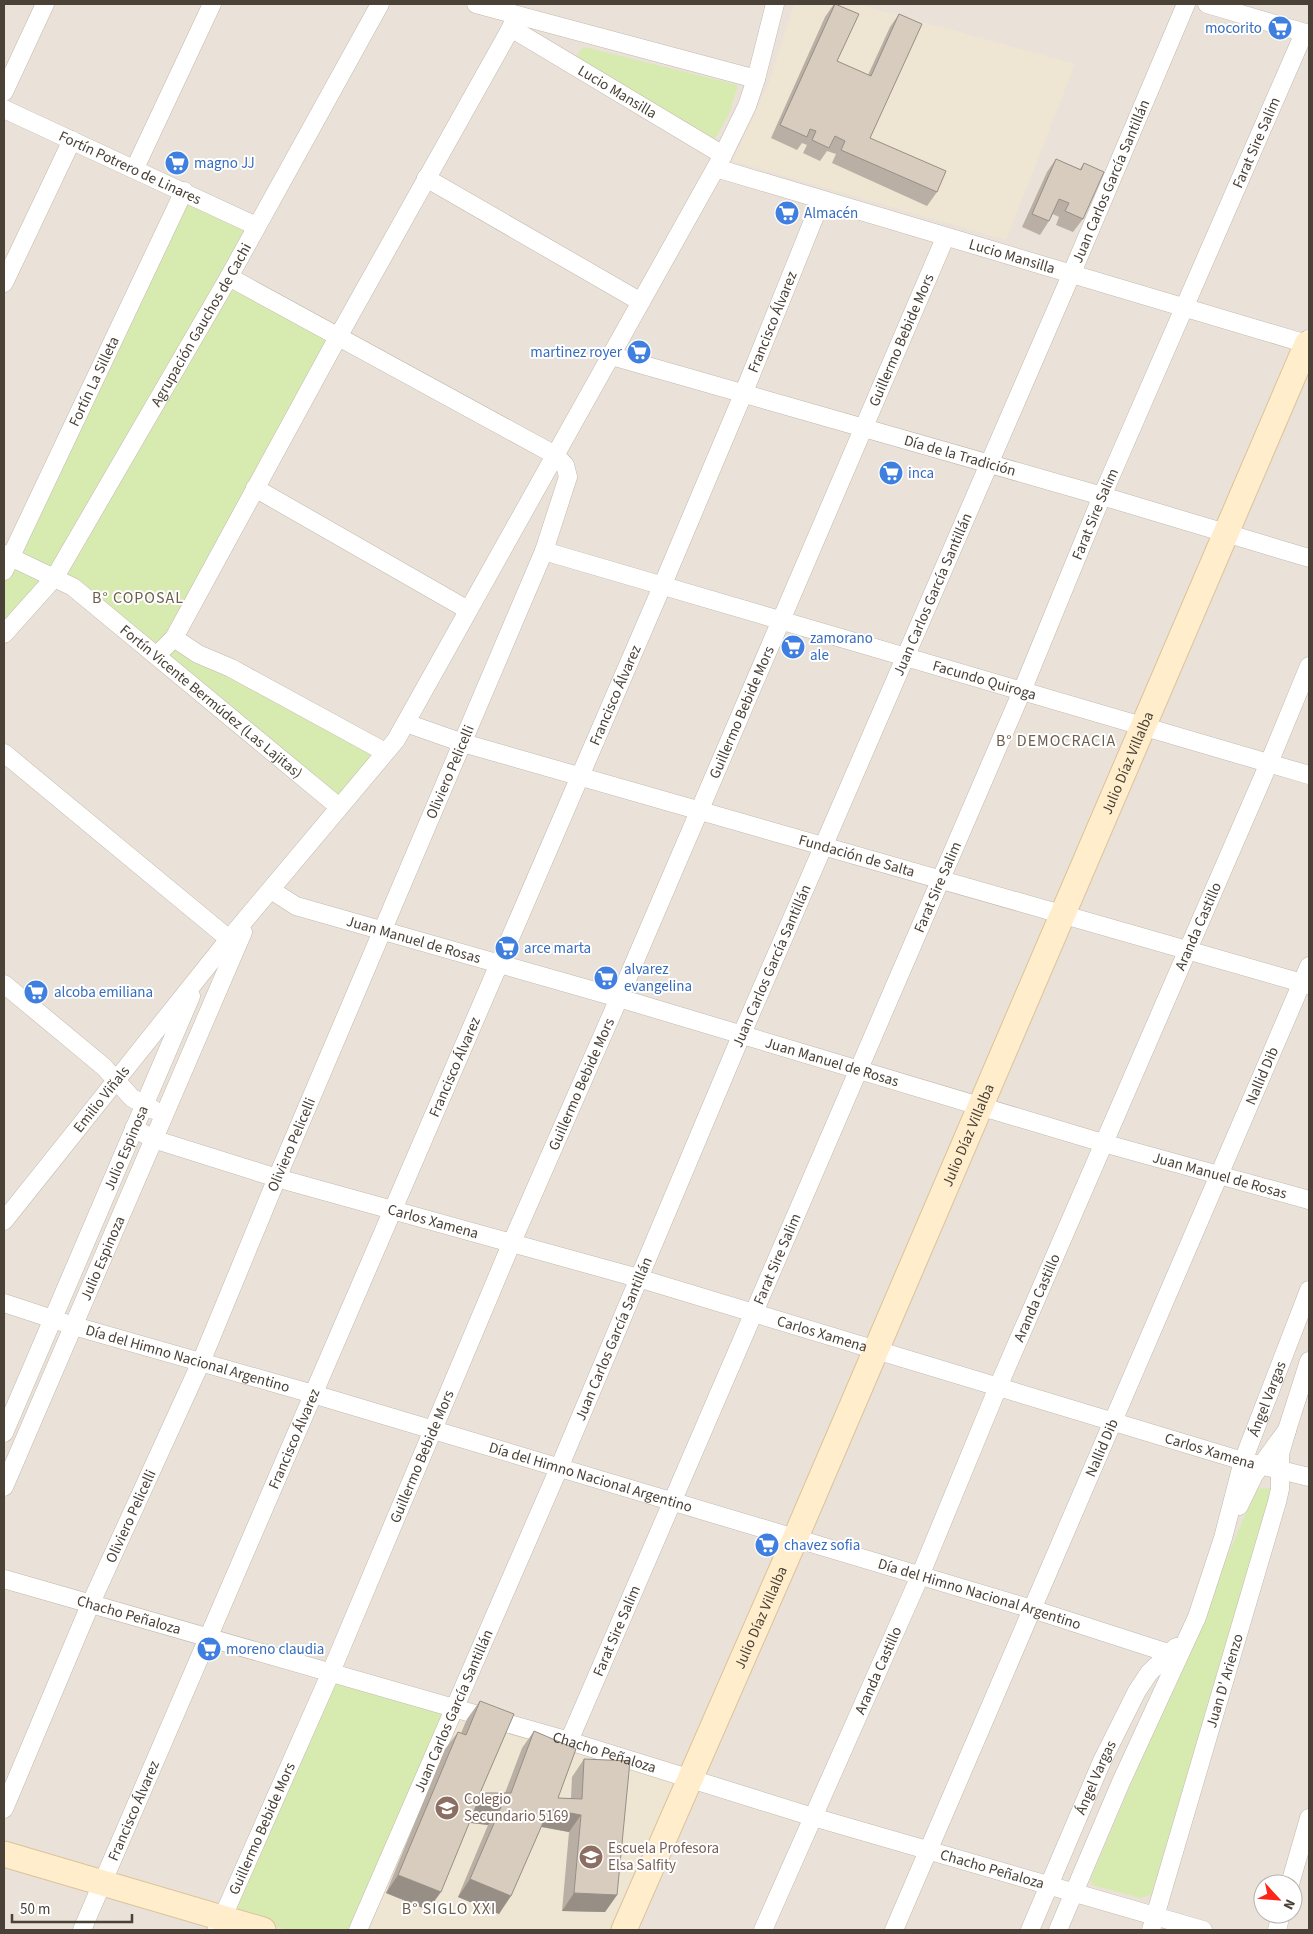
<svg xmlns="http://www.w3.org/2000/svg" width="1313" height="1934" viewBox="0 0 1313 1934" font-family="'Source Sans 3',sans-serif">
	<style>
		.residential { fill: #eae2d8; fill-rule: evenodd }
		.education { fill: #efe5d3 }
		.green { fill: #d7ebb1 }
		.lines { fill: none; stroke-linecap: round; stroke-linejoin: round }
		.street-casing { stroke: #c2b8ac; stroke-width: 19 }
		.secondary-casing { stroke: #dac39a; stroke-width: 27 }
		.street { stroke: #fff; stroke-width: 18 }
		.secondary { stroke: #ffedcb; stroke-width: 25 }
		.wall { fill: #baafa4 }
		.shaded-wall { fill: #978f86 }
		.building { fill: #d8ccbf; stroke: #978f86 }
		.labels { text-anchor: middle; stroke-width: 4; stroke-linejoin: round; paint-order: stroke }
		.shop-label { font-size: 15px; fill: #366cbe; stroke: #fff; text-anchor: start }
		.street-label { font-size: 15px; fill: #4a4137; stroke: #fff }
		.education-label { font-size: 15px; fill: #785e54; stroke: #fff; text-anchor: start }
		.neighbourhood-label { font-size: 16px; letter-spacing: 1px; fill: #6e5e4e; stroke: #fff }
	</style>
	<rect width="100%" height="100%" fill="#f6f1ea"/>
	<!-- residential -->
	<path class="residential" d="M4 4H1309V1930H4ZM1263 1884H1293V1914H1263Z"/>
	<!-- education -->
	<g class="education">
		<path d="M794 4H857L1075 64 1006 240 733 161 769 82Z"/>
		<path d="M458 1720 675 1782 610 1930H369Z"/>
	</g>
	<!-- green -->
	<g class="green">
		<path d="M584 47 738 85 729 114 713 142 578 63 577 54Z"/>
		<path d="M184 191 256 226 229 277 338 337 174 638 385 752 339 807 55 577 4 634V571Z"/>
		<path d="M1274 1488 1151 1895 1140 1898 1092 1885 1091 1878 1256 1489Z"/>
		<path d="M333 1680 444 1714 353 1930H287L230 1913Z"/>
	</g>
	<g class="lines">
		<defs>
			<g id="street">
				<path d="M476 4 756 79"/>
				<path d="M1207 4 1309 34"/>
				<path id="s1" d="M511 28 723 155"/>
				<path d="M4 92 45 4"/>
				<path id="s2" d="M4 109 256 226"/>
				<path d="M135 168 212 4"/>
				<path id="s3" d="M716 168 1307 344 1309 339"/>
				<path d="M426 178 641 302"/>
				<path d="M4 283 72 140"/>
				<path id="s4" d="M612 356 1102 496 1309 558"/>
				<path d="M255 488 468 610"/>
				<path id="s5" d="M544 551 1309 775"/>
				<path id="s6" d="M4 554 73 587 339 807"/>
				<path id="s7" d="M4 571 184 191"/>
				<path id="s8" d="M4 634 55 577 229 277 380 4"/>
				<path d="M174 638 198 654 231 668 385 752"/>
				<path d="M157 655 174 638 338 337 511 28 515 16"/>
				<path id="s9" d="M406 723 463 743 1309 985"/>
				<path d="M4 753 229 939"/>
				<path id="s10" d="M271 890 296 906 619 998 1103 1143 1309 1200"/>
				<path d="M4 984 104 1067 132 1098 154 1110"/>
				<path id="s11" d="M134 1128 153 1139 277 1178 638 1278 1243 1461 1309 1477"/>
				<path id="s12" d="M4 1221 229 939 396 740 723 155 747 106 756 79 775 4"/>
				<path id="s13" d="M4 1303 74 1326 313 1394 1032 1609 1162 1651 1175 1661"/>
				<path id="s14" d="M4 1433 191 996"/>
				<path id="s15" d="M4 1487 243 932"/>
				<path d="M1239 1506 1254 1475 1287 1430 1309 1361"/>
				<path id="s16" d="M4 1579 569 1741 813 1817 1203 1930"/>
				<path id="s17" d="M569 1741 1022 691 1102 496 1304 33"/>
				<path id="s18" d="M4 1809 90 1605 201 1362 277 1178 544 551 568 477 565 465 555 455 229 277"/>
				<path d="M1290 1884 1309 1818"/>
				<path id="s19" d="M82 1930 663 584 744 392 821 201"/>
				<path id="s20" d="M217 1930 331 1672 512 1242 619 998 945 238"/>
				<path id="s21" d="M358 1930 559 1468 741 1036 1071 275 1186 4"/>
				<path id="s22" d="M763 1930 920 1576 998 1387 1269 763 1309 666"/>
				<path id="s23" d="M894 1930 1309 966"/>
				<path id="s24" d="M1030 1930 1102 1761 1137 1691 1149 1673 1176 1647"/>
				<path id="s25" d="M1058 1930 1121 1782 1197 1617 1223 1538 1243 1461 1309 1290"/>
				<path id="s26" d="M1151 1930 1277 1502 1280 1489V1454L1287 1430"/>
				<path d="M1277 1930 1281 1914"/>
			</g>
			<g id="secondary">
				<path d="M4 1854 263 1930"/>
				<path id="s27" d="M624 1930 795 1539 1307 344H1309"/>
			</g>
		</defs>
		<!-- street casing -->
		<use href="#street" class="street-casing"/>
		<!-- secondary casing -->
		<use href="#secondary" class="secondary-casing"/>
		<!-- street -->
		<use href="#street" class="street"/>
		<!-- secondary -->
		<use href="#secondary" class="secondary"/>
	</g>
	<!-- wall -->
	<g class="wall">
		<path d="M834 4 837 61 868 75 890 27 899 14 870 138 937 192 927 206 832 163 836 154 827 151 820 161 803 153 807 145 802 143 797 150 771 138 825 17Z"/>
		<path d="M1056 159 1080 169 1084 163 1083 219 1073 232 1056 225 1059 217 1053 214 1049 221 1040 235 1022 227 1047 172Z"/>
		<path d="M480 1701V1793H505L522 1748 534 1731 558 1798H571L572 1777 584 1759 617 1895 605 1912 562 1911 569 1832 541 1827 499 1914 458 1897 488 1825 469 1823 428 1910 386 1893 445 1749 458 1732 461 1733 467 1719Z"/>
	</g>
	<!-- shaded-wall -->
	<g class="shaded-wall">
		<path d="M477 1804 501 1807 488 1825 465 1822Z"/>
		<path d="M549 1809 581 1815 569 1832 537 1826Z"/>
		<path d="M398 1875 441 1892 428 1910 386 1893Z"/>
		<path d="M470 1879 511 1896 499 1914 458 1897Z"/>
		<path d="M574 1893 617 1895 605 1912 562 1911Z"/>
	</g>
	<!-- building -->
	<g class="building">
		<path d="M835 4 859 14 837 61 871 76 899 14 922 24 870 138 946 171 937 192 841 150 845 141 835 136 829 148 812 140 816 131 810 129 807 137 780 125Z"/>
		<path d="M1056 159 1081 170 1084 163 1104 172 1083 219 1065 211 1069 203 1059 199 1049 221 1032 214Z"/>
		<path d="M480 1701 514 1714 480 1793H511L534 1731 576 1749 558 1798 582 1799 584 1759 630 1761 617 1895 574 1893 581 1815 549 1809 511 1896 470 1879 501 1807 477 1804 441 1892 398 1875 458 1732 466 1735Z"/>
	</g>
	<!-- icons -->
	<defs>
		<symbol id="supermarket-disc" viewBox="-11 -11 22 22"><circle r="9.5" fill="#3f7fe0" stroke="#fff"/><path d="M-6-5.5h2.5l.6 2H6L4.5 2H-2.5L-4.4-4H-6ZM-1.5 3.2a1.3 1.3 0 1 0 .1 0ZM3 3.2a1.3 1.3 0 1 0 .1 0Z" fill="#fff"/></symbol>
		<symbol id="school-disc" viewBox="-11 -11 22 22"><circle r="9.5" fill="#8d6e63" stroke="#fff"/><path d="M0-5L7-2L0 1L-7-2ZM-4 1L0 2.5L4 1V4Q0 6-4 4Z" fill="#fff"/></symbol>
	</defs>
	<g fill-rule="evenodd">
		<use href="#supermarket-disc" x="1266" y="14" width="28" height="28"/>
		<use href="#supermarket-disc" x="163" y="149" width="28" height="28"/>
		<use href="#supermarket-disc" x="773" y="199" width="28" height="28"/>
		<use href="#supermarket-disc" x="625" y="338" width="28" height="28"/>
		<use href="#supermarket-disc" x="877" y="459" width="28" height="28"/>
		<use href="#supermarket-disc" x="779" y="633" width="28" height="28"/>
		<use href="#supermarket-disc" x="493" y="934" width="28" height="28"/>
		<use href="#supermarket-disc" x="592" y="964" width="28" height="28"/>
		<use href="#supermarket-disc" x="22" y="978" width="28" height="28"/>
		<use href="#supermarket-disc" x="753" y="1531" width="28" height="28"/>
		<use href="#supermarket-disc" x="195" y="1635" width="28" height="28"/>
		<use href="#school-disc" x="433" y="1794" width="28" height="28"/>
		<use href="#school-disc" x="577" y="1843" width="28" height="28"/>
	</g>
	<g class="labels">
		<!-- shop labels -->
		<g class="shop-label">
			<text x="1262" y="33" text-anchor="end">mocorito</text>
			<text x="194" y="168">magno JJ</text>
			<text x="804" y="218">Almacén</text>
			<text x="622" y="357" text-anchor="end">martinez royer</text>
			<text x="908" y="478">inca</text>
			<text x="810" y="643">zamorano<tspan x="810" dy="17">ale</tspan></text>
			<text x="524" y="953">arce marta</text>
			<text x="624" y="974">alvarez<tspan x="624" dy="17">evangelina</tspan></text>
			<text x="54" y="997">alcoba emiliana</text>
			<text x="784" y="1550">chavez sofia</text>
			<text x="226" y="1654">moreno claudia</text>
		</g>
		<!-- street labels -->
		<g class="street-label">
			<text dy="5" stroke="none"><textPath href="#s1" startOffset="124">Lucio Mansilla</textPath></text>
			<text dy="5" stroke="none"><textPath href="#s17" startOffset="1740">Farat Sire Salim</textPath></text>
			<text dy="5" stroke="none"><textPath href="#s2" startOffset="139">Fortín Potrero de Linares</textPath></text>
			<text dy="5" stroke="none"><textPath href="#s21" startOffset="1904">Juan Carlos García Santillán</textPath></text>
			<text dy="5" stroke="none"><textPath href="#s3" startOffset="309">Lucio Mansilla</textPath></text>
			<text dy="5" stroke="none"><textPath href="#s19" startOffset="1750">Francisco Álvarez</textPath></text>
			<text dy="5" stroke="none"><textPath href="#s8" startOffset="368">Agrupación Gauchos de Cachi</textPath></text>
			<text dy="5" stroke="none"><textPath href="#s20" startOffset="1731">Guillermo Bebide Mors</textPath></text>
			<text dy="5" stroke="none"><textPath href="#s7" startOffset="210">Fortín La Silleta</textPath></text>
			<text dy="5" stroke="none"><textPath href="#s4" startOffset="362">Día de la Tradición</textPath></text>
			<text dy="5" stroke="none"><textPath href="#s17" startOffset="1335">Farat Sire Salim</textPath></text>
			<text dy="5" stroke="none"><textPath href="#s21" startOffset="1454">Juan Carlos García Santillán</textPath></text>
			<text dy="5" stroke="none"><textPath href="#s5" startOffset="459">Facundo Quiroga</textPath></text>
			<text dy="5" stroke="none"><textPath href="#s19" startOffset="1345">Francisco Álvarez</textPath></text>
			<text dy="5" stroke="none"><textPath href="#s6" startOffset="256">Fortín Vicente Bermúdez (Las Lajitas)</textPath></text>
			<text dy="5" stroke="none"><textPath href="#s20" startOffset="1326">Guillermo Bebide Mors</textPath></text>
			<text dy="5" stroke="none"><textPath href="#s27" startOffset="1271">Julio Díaz Villalba</textPath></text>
			<text dy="5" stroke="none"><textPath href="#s18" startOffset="1129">Oliviero Pelicelli</textPath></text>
			<text dy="5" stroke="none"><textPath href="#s9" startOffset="470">Fundación de Salta</textPath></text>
			<text dy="5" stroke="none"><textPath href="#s17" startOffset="930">Farat Sire Salim</textPath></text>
			<text dy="5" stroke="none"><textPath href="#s22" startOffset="1094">Aranda Castillo</textPath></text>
			<text dy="5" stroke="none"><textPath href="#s10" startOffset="152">Juan Manuel de Rosas</textPath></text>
			<text dy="5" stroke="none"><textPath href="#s21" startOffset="1049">Juan Carlos García Santillán</textPath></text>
			<text dy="5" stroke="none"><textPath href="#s10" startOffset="588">Juan Manuel de Rosas</textPath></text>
			<text dy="5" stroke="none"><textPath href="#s19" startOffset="940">Francisco Álvarez</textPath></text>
			<text dy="5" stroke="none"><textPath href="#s23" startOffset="930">Nallid Dib</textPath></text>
			<text dy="5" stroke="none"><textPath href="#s20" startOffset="921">Guillermo Bebide Mors</textPath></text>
			<text dy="5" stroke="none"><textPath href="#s12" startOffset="156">Emilio Viñals</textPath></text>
			<text dy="5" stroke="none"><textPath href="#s27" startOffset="866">Julio Díaz Villalba</textPath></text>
			<text dy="5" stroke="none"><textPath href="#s18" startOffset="724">Oliviero Pelicelli</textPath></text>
			<text dy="5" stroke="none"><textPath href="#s14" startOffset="310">Julio Espinosa</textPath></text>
			<text dy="5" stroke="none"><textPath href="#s10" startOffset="992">Juan Manuel de Rosas</textPath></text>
			<text dy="5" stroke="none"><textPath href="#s11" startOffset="314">Carlos Xamena</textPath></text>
			<text dy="5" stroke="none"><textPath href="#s15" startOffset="249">Julio Espinoza</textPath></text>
			<text dy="5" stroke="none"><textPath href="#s17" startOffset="525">Farat Sire Salim</textPath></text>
			<text dy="5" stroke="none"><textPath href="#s22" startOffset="689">Aranda Castillo</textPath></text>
			<text dy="5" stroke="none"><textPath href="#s11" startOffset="719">Carlos Xamena</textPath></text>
			<text dy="5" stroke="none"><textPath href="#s21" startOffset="644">Juan Carlos García Santillán</textPath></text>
			<text dy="5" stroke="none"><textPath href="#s13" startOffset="192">Día del Himno Nacional Argentino</textPath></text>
			<text dy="5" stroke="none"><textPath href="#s25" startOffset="572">Ángel Vargas</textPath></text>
			<text dy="5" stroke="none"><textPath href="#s19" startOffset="535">Francisco Álvarez</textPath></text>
			<text dy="5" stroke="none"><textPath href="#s23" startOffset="525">Nallid Dib</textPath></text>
			<text dy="5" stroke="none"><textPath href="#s11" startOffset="1124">Carlos Xamena</textPath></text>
			<text dy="5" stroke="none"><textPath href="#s20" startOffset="516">Guillermo Bebide Mors</textPath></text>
			<text dy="5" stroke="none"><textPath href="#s13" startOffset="612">Día del Himno Nacional Argentino</textPath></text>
			<text dy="5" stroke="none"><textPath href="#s18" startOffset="319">Oliviero Pelicelli</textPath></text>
			<text dy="5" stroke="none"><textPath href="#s13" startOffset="1018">Día del Himno Nacional Argentino</textPath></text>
			<text dy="5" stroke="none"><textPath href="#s16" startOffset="130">Chacho Peñaloza</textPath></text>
			<text dy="5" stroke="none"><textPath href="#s27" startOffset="341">Julio Díaz Villalba</textPath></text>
			<text dy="5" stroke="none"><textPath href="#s17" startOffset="120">Farat Sire Salim</textPath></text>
			<text dy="5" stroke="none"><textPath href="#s22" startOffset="284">Aranda Castillo</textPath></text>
			<text dy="5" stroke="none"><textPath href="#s26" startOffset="260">Juan D' Arienzo</textPath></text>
			<text dy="5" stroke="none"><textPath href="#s21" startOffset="239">Juan Carlos García Santillán</textPath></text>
			<text dy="5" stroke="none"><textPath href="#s16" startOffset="625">Chacho Peñaloza</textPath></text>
			<text dy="5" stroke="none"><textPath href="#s24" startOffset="166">Ángel Vargas</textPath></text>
			<text dy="5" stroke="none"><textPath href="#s19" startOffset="130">Francisco Álvarez</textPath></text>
			<text dy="5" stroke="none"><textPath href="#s20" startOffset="111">Guillermo Bebide Mors</textPath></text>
			<text dy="5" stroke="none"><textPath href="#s16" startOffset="1030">Chacho Peñaloza</textPath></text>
		</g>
		<!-- education labels -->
		<g class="education-label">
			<text x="464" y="1804">Colegio<tspan x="464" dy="17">Secundario 5169</tspan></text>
			<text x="608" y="1853">Escuela Profesora<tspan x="608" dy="17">Elsa Salfity</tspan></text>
		</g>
		<!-- neighbourhood labels -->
		<g class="neighbourhood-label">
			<text x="138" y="603">B° COPOSAL</text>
			<text x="1056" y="746">B° DEMOCRACIA</text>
			<text x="449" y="1914">B° SIGLO XXI</text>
		</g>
	</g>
	<!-- border -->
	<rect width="1313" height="1934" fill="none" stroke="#4a4137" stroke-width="10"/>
	<!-- north arrow -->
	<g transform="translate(1278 1899) rotate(116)"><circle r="24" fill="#ffffff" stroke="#b7b3af"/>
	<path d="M0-4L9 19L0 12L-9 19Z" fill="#ff2418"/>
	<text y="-8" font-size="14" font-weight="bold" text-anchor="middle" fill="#4a4137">N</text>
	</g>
	<!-- scale -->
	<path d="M12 1914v8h120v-8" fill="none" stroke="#4a4137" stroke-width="2.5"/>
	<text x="20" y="1914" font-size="15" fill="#4a4137" stroke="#ffffff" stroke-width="4" paint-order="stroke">50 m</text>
</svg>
